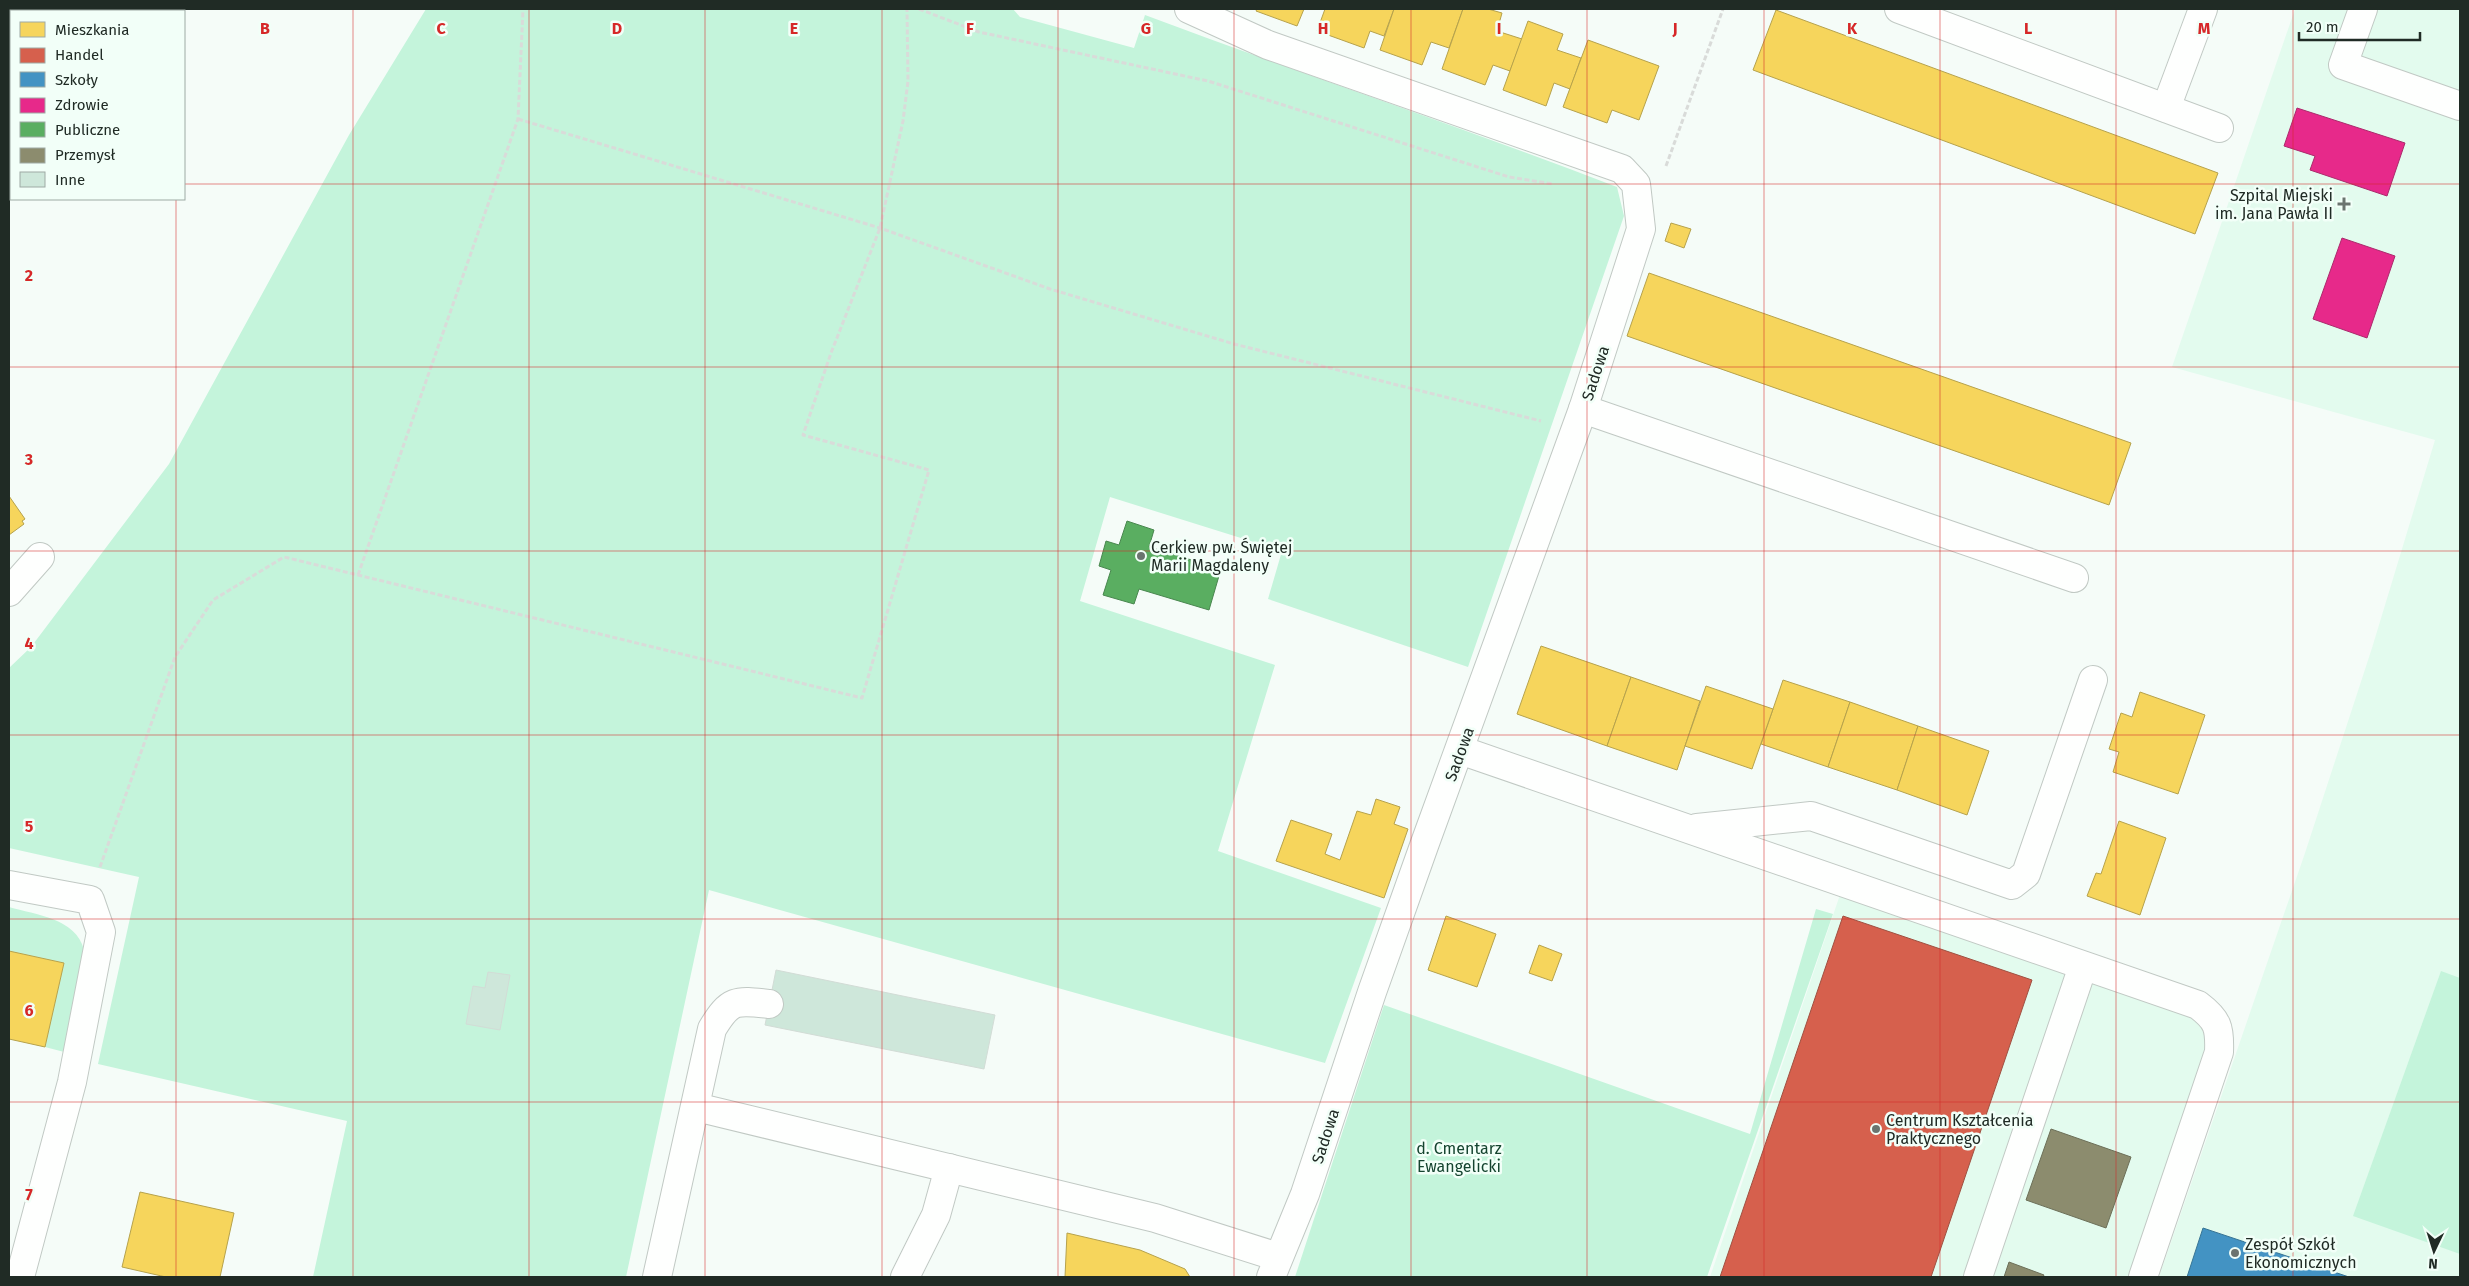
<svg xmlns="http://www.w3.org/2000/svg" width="2469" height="1286" viewBox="0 0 2469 1286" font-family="'Fira Sans',sans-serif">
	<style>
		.built { fill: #e3fbee }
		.green { fill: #c4f4db }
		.homes { fill: #f6d55c; stroke: #b6a24c }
		.shops { fill: #d6604d; stroke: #9f5041 }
		.schools { fill: #4393c3; stroke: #387494 }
		.health { fill: #e7298a; stroke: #ab2a6c }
		.public { fill: #5aae61; stroke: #49874f }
		.industry { fill: #8c8c6e; stroke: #6c6f58 }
		.building { fill: #cee7da; stroke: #d2dcd6 }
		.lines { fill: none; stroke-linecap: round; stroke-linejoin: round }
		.minor-casing { stroke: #c1c9c4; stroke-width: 30 }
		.path { stroke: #d9dbd9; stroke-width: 3; stroke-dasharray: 5 2.5; stroke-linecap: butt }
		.minor { stroke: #fefffe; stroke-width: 28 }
		.grid { fill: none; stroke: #d62828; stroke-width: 1; stroke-opacity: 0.55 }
		.poi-dot { fill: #6b746f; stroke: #f2fff8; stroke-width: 2 }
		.labels { text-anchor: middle; stroke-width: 5; stroke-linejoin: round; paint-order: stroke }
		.poi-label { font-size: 16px; fill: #202b25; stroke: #f2fff8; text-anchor: start }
		.street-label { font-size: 16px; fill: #202b25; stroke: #f2fff8 }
		.park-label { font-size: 16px; fill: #14442f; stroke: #f2fff8 }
		.grid-label { font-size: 16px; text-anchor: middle; font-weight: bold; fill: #d62828; stroke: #f2fff8; stroke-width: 5; stroke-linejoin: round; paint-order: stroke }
	</style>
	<rect width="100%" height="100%" fill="#f5fcf8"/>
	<!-- built -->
	<g class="built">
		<path d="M2295 9H2460V1277H2159L2305 853 2372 648 2435 440 2172 367Z"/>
		<path d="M1844 883 2217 1024 2143 1277H1710Z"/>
	</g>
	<!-- green -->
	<g class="green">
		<path d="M9 9H140L136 11H11V99L9 101Z"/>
		<path d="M426 9H1013L1020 17 1134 48 1145 15C1302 74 1461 127 1617 187L1624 216 1468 667 1268 599 1282 551 1110 497 1080 601 1275 665 1218 851 1381 908 1325 1063 709 890 626 1277H313L347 1121 98 1064 139 877 9 848V668L31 647 169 464 349 135Z"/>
		<path d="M9 907C36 915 76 918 84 950L68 1053 45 1047 64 963 9 951Z"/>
		<path d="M1816 909 1833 914 1707 1277H1295L1384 1005 1750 1134Z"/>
		<path d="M2441 971 2460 978V1254L2353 1216Z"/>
	</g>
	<!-- homes -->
	<g class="homes">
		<path d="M1257 9H1304L1297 26 1256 11Z"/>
		<path d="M1325 9H1394L1384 36 1370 31 1364 48 1317 31Z"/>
		<path d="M1394 9H1463L1449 48 1431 42 1422 65 1380 50Z"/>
		<path d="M1463 9H1488L1502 13 1497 31 1522 39 1510 71 1493 65 1485 85 1442 69Z"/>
		<path d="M1776 10 2218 173 2195 234 1753 70Z"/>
		<path d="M1528 21 1563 34 1557 50 1581 58 1570 89 1554 83 1546 106 1503 90Z"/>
		<path d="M1588 40 1659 66 1639 120 1612 110 1607 123 1563 107Z"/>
		<path d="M1671 223 1691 229 1684 248 1665 241Z"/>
		<path d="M1649 273 2131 443 2109 505 1627 336Z"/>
		<path d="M9 496 25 519 22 521 24 524 9 535Z"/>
		<path d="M1541 646 1631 677 1607 746 1517 714Z"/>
		<path d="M1631 677 1700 701 1677 770 1607 746Z"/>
		<path d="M1783 680 1850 702 1828 767 1761 744Z"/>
		<path d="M1706 686 1773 709 1752 769 1685 746Z"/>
		<path d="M2140 692 2205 715 2178 794 2113 772 2119 752 2109 749 2121 713 2132 717Z"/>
		<path d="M1850 702 1918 726 1897 790 1828 767Z"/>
		<path d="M1918 726 1989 751 1967 815 1897 790Z"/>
		<path d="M1376 799 1400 807 1394 824 1408 829 1384 898 1276 861 1291 820 1332 834 1325 854 1340 860 1357 811 1371 815Z"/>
		<path d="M2119 821 2166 838 2140 915 2087 896 2096 873 2101 874Z"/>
		<path d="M1446 916 1496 934 1477 987 1428 970Z"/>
		<path d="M1539 945 1562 954 1552 981 1529 973Z"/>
		<path d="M9 951 64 963 45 1047 9 1039Z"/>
		<path d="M140 1192 234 1213 220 1277H166L122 1267Z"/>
		<path d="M1067 1233 1140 1250 1185 1269 1190 1277H1065Z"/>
	</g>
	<!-- shops -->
	<path class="shops" d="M1843 916 2032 980 1931 1277H1720Z"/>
	<!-- schools -->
	<path class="schools" d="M2203 1228 2349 1277H2187Z"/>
	<!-- health -->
	<g class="health">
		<path d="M2297 108 2405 143 2387 196 2310 170 2315 156 2284 146Z"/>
		<path d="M2342 238 2395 256 2367 338 2313 319Z"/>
	</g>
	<!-- public -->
	<path class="public" d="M1127 521 1154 530 1149 547 1221 569 1209 610 1139 589 1134 604 1103 595 1111 570 1099 566 1106 541 1119 545Z"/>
	<!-- industry -->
	<g class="industry">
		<path d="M2051 1129 2131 1157 2106 1228 2026 1200Z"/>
		<path d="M2009 1262 2044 1275 2043 1277H2004Z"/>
	</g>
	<!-- building -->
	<g class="building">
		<path d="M776 970 995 1015 984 1069 765 1025Z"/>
		<path d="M488 972 510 975 500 1030 466 1024 473 986 485 988Z"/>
	</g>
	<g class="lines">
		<defs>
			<g id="minor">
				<path d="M1189 9 1268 45 1622 169 1636 184 1641 229 1583 409 1425 843 1372 992 1305 1194 1271 1277"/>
				<path d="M1899 9 2219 128"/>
				<path d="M2363 9 2343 65 2460 106"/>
				<path d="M2166 108 2203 9"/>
				<path d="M1583 409 2074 578"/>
				<path d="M9 592 40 557"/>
				<path d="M1460 750 2198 1005C2218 1020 2220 1028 2219 1052L2143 1277"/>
				<path d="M1697 828 1811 816 2012 885 2026 874 2093 680"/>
				<path d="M9 885 90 900 101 932 72 1082 20 1277"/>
				<path d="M696 1107 1155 1218 1278 1257"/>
				<path d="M657 1277 712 1029C730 999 736 1000 769 1004"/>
				<path d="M905 1277 936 1215 949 1168"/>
				<path d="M1978 1277 2083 966"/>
			</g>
		</defs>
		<!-- minor casing -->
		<use href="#minor" class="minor-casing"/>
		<!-- path -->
		<g class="path">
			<path d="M919 9 979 32 1208 81 1509 177 1553 184"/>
			<path d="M518 119 880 228 1050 289 1234 344 1541 421"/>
			<path d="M1666 166 1723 9"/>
			<path d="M358 575 518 119 523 9"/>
			<path d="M100 867 175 657 213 600 284 557 862 698 929 470 803 435 831 353 880 228 903 121 908 81 907 9"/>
		</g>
		<!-- minor -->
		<use href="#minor" class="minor"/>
	</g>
	<!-- grid -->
	<path class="grid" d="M176 9V11M353 9V1277M529 9V1277M705 9V1277M882 9V1277M1058 9V1277M1234 9V1277M1411 9V1277M1587 9V1277M1764 9V1277M1940 9V1277M2116 9V1277M2293 9V1277M9 184H11M184 184H2460M176 199V1277M9 367H2460M9 551H2460M9 735H2460M9 919H2460M9 1102H2460"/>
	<!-- markers -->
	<g class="poi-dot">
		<path d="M2341.5 196.5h5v5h5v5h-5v5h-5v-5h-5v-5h5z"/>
		<circle cx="1141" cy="556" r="5"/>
		<circle cx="1876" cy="1129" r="5"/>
		<circle cx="2235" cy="1253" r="5"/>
	</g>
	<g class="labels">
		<!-- poi labels -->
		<g class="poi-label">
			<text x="2333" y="201" text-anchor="end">Szpital Miejski<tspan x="2333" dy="18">im. Jana Pawła II</tspan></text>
			<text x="1151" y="553">Cerkiew pw. Świętej<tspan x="1151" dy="18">Marii Magdaleny</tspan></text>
			<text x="1886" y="1126">Centrum Kształcenia<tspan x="1886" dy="18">Praktycznego</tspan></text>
			<text x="2245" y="1250">Zespół Szkół<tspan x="2245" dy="18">Ekonomicznych</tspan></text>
		</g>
		<!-- street labels -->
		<g class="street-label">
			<text transform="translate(1595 373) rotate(-72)" y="6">Sadowa</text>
			<text transform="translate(1459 754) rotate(-70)" y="6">Sadowa</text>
			<text transform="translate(1325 1136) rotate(-72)" y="6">Sadowa</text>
		</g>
		<!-- park labels -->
		<g class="park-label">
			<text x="1459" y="1154">d. Cmentarz<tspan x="1459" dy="18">Ewangelicki</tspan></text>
		</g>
	</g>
	<g class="grid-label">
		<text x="265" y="34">B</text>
		<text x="441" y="34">C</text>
		<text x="617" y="34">D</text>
		<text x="794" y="34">E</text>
		<text x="970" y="34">F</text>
		<text x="1146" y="34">G</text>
		<text x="1323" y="34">H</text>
		<text x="1499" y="34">I</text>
		<text x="1675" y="34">J</text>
		<text x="1852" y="34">K</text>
		<text x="2028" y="34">L</text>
		<text x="2204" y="34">M</text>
		<text x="29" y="281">2</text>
		<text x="29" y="465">3</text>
		<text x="29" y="649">4</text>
		<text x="29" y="832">5</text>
		<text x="29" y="1016">6</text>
		<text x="29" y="1200">7</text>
	</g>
	<!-- border -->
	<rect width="2469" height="1286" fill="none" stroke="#202b25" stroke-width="20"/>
	<!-- legend -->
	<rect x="10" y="10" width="175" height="190" fill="#f2fff8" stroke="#9eaaa4"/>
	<rect x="20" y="22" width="25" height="15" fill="#f6d55c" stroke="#9eaaa4"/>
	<text x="55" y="35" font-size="15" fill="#202b25">Mieszkania</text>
	<rect x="20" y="48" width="25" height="15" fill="#d6604d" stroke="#9eaaa4"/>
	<text x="55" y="60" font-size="15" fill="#202b25">Handel</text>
	<rect x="20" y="72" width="25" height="15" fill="#4393c3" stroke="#9eaaa4"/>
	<text x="55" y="85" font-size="15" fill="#202b25">Szkoły</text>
	<rect x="20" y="98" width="25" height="15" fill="#e7298a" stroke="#9eaaa4"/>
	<text x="55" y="110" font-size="15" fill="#202b25">Zdrowie</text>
	<rect x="20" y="122" width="25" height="15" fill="#5aae61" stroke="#9eaaa4"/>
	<text x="55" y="135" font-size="15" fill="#202b25">Publiczne</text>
	<rect x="20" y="148" width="25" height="15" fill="#8c8c6e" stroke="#9eaaa4"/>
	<text x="55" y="160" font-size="15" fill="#202b25">Przemysł</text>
	<rect x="20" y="172" width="25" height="15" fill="#cee7da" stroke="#9eaaa4"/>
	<text x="55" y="185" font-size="15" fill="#202b25">Inne</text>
	<!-- north arrow -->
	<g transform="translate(2434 1251) rotate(184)" stroke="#f2fff8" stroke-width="4" paint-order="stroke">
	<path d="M0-4L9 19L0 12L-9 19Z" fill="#202b25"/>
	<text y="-8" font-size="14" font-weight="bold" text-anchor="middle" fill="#202b25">N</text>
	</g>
	<!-- scale -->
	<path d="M2299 32v8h121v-8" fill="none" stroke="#202b25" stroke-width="2.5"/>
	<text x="2306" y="32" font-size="15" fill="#202b25" stroke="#f2fff8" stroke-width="4" paint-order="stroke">20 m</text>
</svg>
